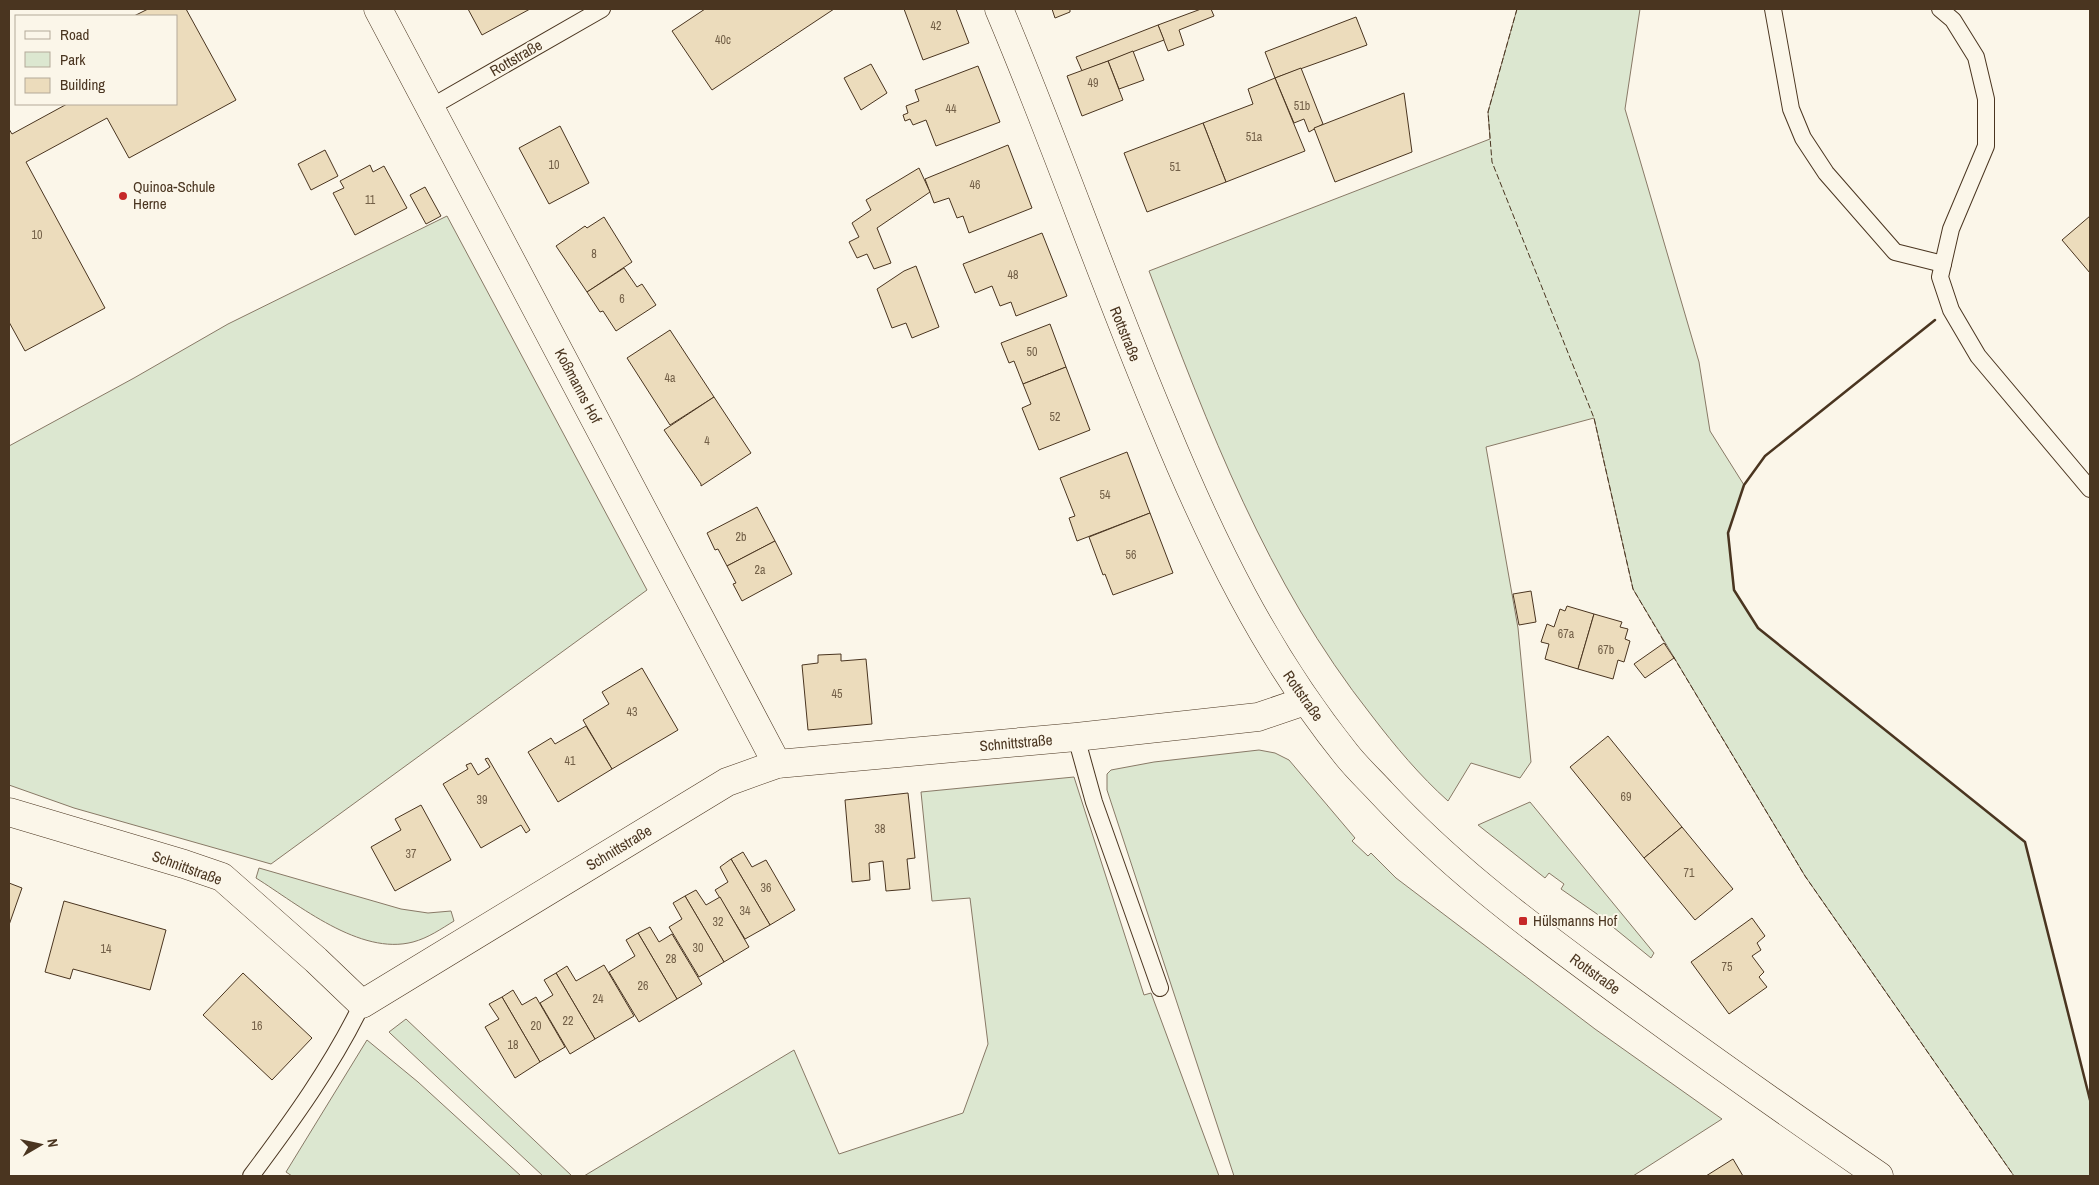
<svg xmlns="http://www.w3.org/2000/svg" width="2099" height="1185" viewBox="0 0 2099 1185" font-family="'Archivo Narrow',sans-serif">
	<style>
		.green { fill: #dce7d0; stroke: #887966 }
		.building { fill: #ecdcbc; stroke: #4a3520 }
		.lines { fill: none; stroke-linecap: round; stroke-linejoin: round }
		.service-casing { stroke: #4a3520; stroke-width: 18 }
		.minor-casing { stroke: #4a3520; stroke-width: 29 }
		.tertiary-casing { stroke: #4a3520; stroke-width: 29 }
		.service { stroke: #fbf6e9; stroke-width: 16 }
		.minor { stroke: #fbf6e9; stroke-width: 28 }
		.tertiary { stroke: #fbf6e9; stroke-width: 28 }
		.fence { stroke: #4a3520; stroke-width: 1; stroke-dasharray: 6 2.5; stroke-linecap: butt }
		.wall { stroke: #4a3520; stroke-width: 2.5 }
		.poi-dot { fill: #c62828; stroke: #fbf6e9; stroke-width: 2 }
		.labels { text-anchor: middle; stroke-width: 4; stroke-linejoin: round; paint-order: stroke }
		.number-label { font-size: 12px; fill: #725f47 }
		.street-label { font-size: 15px; fill: #4a3520; stroke: #fbf6e9 }
		.poi-label { font-size: 15px; fill: #4a3520; stroke: #fbf6e9; text-anchor: start }
	</style>
	<rect width="100%" height="100%" fill="#fbf6e9"/>
	<!-- green -->
	<g class="green">
		<path d="M1517 9H1640L1625 109 1699 362 1710 431 1744 485 1728 533 1734 590 1758 628 2025 842 2090 1100V1176H2014L1805 876 1633 589 1594 418 1486 447 1518 628 1531 762 1520 778 1471 763 1448 801C1420 776 1395 746 1372 716 1266 582 1209 428 1149 271L1490 139 1488 112Z"/>
		<path d="M447 216 647 590 271 864 74 808 9 785V446L134 378 228 324Z"/>
		<path d="M1259 750 1275 753 1289 760 1355 838 1352 841 1368 856 1371 853 1396 878 1595 1029 1722 1119 1633 1176H1234L1107 790V774L1111 770 1154 762Z"/>
		<path d="M1074 777 1144 995 1151 993 1219 1176H584L794 1050 839 1154 963 1113 988 1044 970 898 932 901 921 792Z"/>
		<path d="M1530 802 1654 953 1651 958 1597 914 1561 889 1564 884 1549 873 1545 878 1478 825Z"/>
		<path d="M259 868 401 909 428 913 451 911 454 921C441 929 428 938 413 942 360 956 299 905 256 878Z"/>
		<path d="M406 1019 572 1176H543L391 1034 389 1032Z"/>
		<path d="M367 1040 418 1082 521 1176H292L286 1172Z"/>
	</g>
	<!-- building -->
	<g class="building">
		<path d="M148 9H186L236 100 129 158 107 118 26 162 105 308 25 351 9 322V129L12 134 67 104H176V16H134Z"/>
		<path d="M468 9H530L482 35Z"/>
		<path d="M705 9H834L712 90 672 31Z"/>
		<path d="M904 9H956L969 43 923 60Z"/>
		<path d="M1052 9H1070V12L1055 18Z"/>
		<path d="M1201 9H1211L1214 16 1179 30 1184 45 1168 51 1158 25Z"/>
		<path d="M1356 17 1367 45 1275 78 1265 52Z"/>
		<path d="M1158 25 1164 40 1082 71 1076 57Z"/>
		<path d="M1133 51 1144 80 1119 89 1108 61Z"/>
		<path d="M1108 61 1123 100 1082 116 1067 76Z"/>
		<path d="M871 64 887 93 861 110 844 78Z"/>
		<path d="M978 66 1000 122 936 146 926 120 913 125 910 119 905 121 903 115 908 113 906 106 919 101 915 90Z"/>
		<path d="M1301 68 1323 124 1309 132 1304 119 1294 123 1275 78Z"/>
		<path d="M1275 78 1305 151 1226 182 1203 123 1253 104 1248 89Z"/>
		<path d="M1404 93 1412 152 1335 182 1314 128Z"/>
		<path d="M1203 123 1226 182 1147 212 1124 153Z"/>
		<path d="M560 126 589 183 549 204 519 148Z"/>
		<path d="M1008 145 1032 208 969 233 963 216 957 218 949 198 934 203 925 179Z"/>
		<path d="M325 150 338 176 311 190 298 164Z"/>
		<path d="M370 165 373 172 384 166 407 208 355 235 333 193 344 188 340 181Z"/>
		<path d="M919 168 930 192 877 228 891 263 874 269 867 254 857 258 849 242 859 237 852 223 871 210 866 200Z"/>
		<path d="M425 187 441 216 426 224 410 195Z"/>
		<path d="M2090 216V273L2062 240Z"/>
		<path d="M604 217 632 262 587 292 556 246 585 226 587 228Z"/>
		<path d="M1042 233 1067 296 1016 316 1011 302 1000 306 992 286 975 293 963 264Z"/>
		<path d="M916 266 939 327 912 338 906 323 892 328 877 289 904 271Z"/>
		<path d="M624 268 637 287 642 284 656 305 616 331 603 311 600 312 587 292Z"/>
		<path d="M1050 324 1066 367 1023 384 1014 361 1009 363 1001 343Z"/>
		<path d="M670 330 714 397 670 425 627 358Z"/>
		<path d="M1066 367 1090 430 1039 450 1022 408 1031 404 1023 384Z"/>
		<path d="M714 397 751 453 701 486V484L664 430Z"/>
		<path d="M1127 452 1150 513 1077 541 1069 518 1075 516 1060 478Z"/>
		<path d="M757 507 775 541 727 566 718 549 715 550 707 533Z"/>
		<path d="M1150 513 1173 573 1113 595 1105 574 1103 575 1089 537Z"/>
		<path d="M775 541 792 574 742 601 733 584 736 583 727 566Z"/>
		<path d="M1531 591 1536 622 1519 625 1513 594Z"/>
		<path d="M1567 606 1594 614 1578 669 1545 659 1549 644 1541 642 1547 624 1554 627 1560 609 1565 611Z"/>
		<path d="M1594 614 1622 622 1620 627 1628 629 1625 639 1630 641 1624 662 1618 660 1613 679 1578 669Z"/>
		<path d="M1664 643 1674 658 1645 678 1634 664Z"/>
		<path d="M841 654V661L866 659 872 724 808 730 802 665 818 663V655Z"/>
		<path d="M642 668 678 730 612 769 583 720 609 704 602 692Z"/>
		<path d="M586 726 612 769 558 802 528 752 551 738 555 744Z"/>
		<path d="M1608 736 1682 827 1644 858 1570 767Z"/>
		<path d="M488 758 530 830 526 833 521 825 481 848 443 784 468 769 466 765 471 763 478 775 490 767 485 759Z"/>
		<path d="M908 793 915 858 907 859 910 889 886 891 883 861 869 863 870 880 852 882 845 800Z"/>
		<path d="M421 805 451 860 395 891 371 847 401 830 395 819Z"/>
		<path d="M1682 827 1733 889 1695 920 1644 858Z"/>
		<path d="M743 852 752 867 766 860 795 910 770 925 731 859Z"/>
		<path d="M731 859 770 925 745 939 715 890 728 882 720 867Z"/>
		<path d="M9 883 22 888 9 925Z"/>
		<path d="M696 890 706 905 720 897 749 947 724 962 685 896Z"/>
		<path d="M685 896 724 962 699 977 669 927 682 919 673 903Z"/>
		<path d="M64 901 166 930 150 990 73 969 70 979 45 972Z"/>
		<path d="M1752 918 1765 936 1757 943 1761 950 1752 956 1764 972 1759 977 1767 987 1729 1014 1691 962Z"/>
		<path d="M650 927 659 942 672 934 702 984 677 999 638 933Z"/>
		<path d="M638 933 677 999 639 1022 609 972 635 956 626 940Z"/>
		<path d="M604 965 634 1016 595 1039 556 973 567 966 576 981Z"/>
		<path d="M243 973 312 1038 272 1080 203 1015Z"/>
		<path d="M556 973 595 1039 570 1054 540 1003 553 995 544 980Z"/>
		<path d="M513 990 522 1005 536 997 565 1047 540 1062 502 997Z"/>
		<path d="M502 997 540 1062 515 1078 485 1027 499 1019 489 1004Z"/>
		<path d="M1733 1159 1743 1176H1706Z"/>
	</g>
	<g class="lines">
		<defs>
			<g id="service">
				<path d="M1773 9 1791 109 1803 138 1826 173 1895 252 1943 264"/>
				<path d="M1940 9 1953 20 1976 57 1986 99V146L1951 229 1940 277 1951 310 1978 356 2090 489"/>
				<path d="M431 107 602 9"/>
				<path d="M1076 737 1094 802 1160 988"/>
				<path d="M251 1176C292 1121 332 1066 362 1004"/>
			</g>
			<g id="minor">
				<path d="M378 9 777 764"/>
				<path d="M9 812 184 864 222 877 316 960 362 1004 727 782 777 764 1076 737 1258 717 1305 701"/>
			</g>
			<path id="tertiary" d="M999 9C1057 146 1105 287 1163 424 1212 543 1265 653 1346 754 1357 768 1370 780 1382 793 1446 862 1519 918 1595 974 1688 1043 1783 1110 1879 1176"/>
		</defs>
		<!-- service casing -->
		<use href="#service" class="service-casing"/>
		<!-- minor casing -->
		<use href="#minor" class="minor-casing"/>
		<!-- tertiary casing -->
		<use href="#tertiary" class="tertiary-casing"/>
		<!-- service -->
		<use href="#service" class="service"/>
		<!-- minor -->
		<use href="#minor" class="minor"/>
		<!-- tertiary -->
		<use href="#tertiary" class="tertiary"/>
		<!-- fence -->
		<g class="fence">
			<path d="M1517 9 1488 112 1492 162 1594 418 1633 589 1666 645"/>
			<path d="M1673 656 1805 876 2014 1176"/>
		</g>
		<!-- wall -->
		<path class="wall" d="M1935 320 1765 456 1744 485 1728 533 1734 590 1758 628 2025 842 2090 1100"/>
	</g>
	<!-- markers -->
	<g class="poi-dot">
		<circle cx="123" cy="196" r="5"/>
		<rect x="1518" y="916" width="10" height="10" rx="2.5"/>
	</g>
	<g class="labels">
		<!-- number labels -->
		<g class="number-label">
			<text x="936" y="30">42</text>
			<text x="723" y="44">40c</text>
			<text x="1093" y="87">49</text>
			<text x="1302" y="110">51b</text>
			<text x="951" y="113">44</text>
			<text x="1254" y="141">51a</text>
			<text x="554" y="169">10</text>
			<text x="1175" y="171">51</text>
			<text x="975" y="189">46</text>
			<text x="370" y="204">11</text>
			<text x="37" y="239">10</text>
			<text x="594" y="258">8</text>
			<text x="1013" y="279">48</text>
			<text x="622" y="303">6</text>
			<text x="1032" y="356">50</text>
			<text x="670" y="382">4a</text>
			<text x="1055" y="421">52</text>
			<text x="707" y="445">4</text>
			<text x="1105" y="499">54</text>
			<text x="741" y="541">2b</text>
			<text x="1131" y="559">56</text>
			<text x="760" y="574">2a</text>
			<text x="1566" y="638">67a</text>
			<text x="1606" y="654">67b</text>
			<text x="837" y="698">45</text>
			<text x="632" y="716">43</text>
			<text x="570" y="765">41</text>
			<text x="1626" y="801">69</text>
			<text x="482" y="804">39</text>
			<text x="880" y="833">38</text>
			<text x="411" y="858">37</text>
			<text x="1689" y="877">71</text>
			<text x="766" y="892">36</text>
			<text x="745" y="915">34</text>
			<text x="718" y="926">32</text>
			<text x="698" y="952">30</text>
			<text x="106" y="953">14</text>
			<text x="671" y="963">28</text>
			<text x="1727" y="971">75</text>
			<text x="643" y="990">26</text>
			<text x="598" y="1003">24</text>
			<text x="568" y="1025">22</text>
			<text x="257" y="1030">16</text>
			<text x="536" y="1030">20</text>
			<text x="513" y="1049">18</text>
		</g>
		<!-- street labels -->
		<g class="street-label">
			<text transform="translate(516 58) rotate(-30)" y="5">Rottstraße</text>
			<text transform="translate(1125 334) rotate(68)" y="5">Rottstraße</text>
			<text transform="translate(578 386) rotate(62)" y="5">Koßmanns Hof</text>
			<text transform="translate(1303 696) rotate(55)" y="5">Rottstraße</text>
			<text transform="translate(1016 743) rotate(-5)" y="5">Schnittstraße</text>
			<text transform="translate(619 848) rotate(-31)" y="5">Schnittstraße</text>
			<text transform="translate(187 868) rotate(20)" y="5">Schnittstraße</text>
			<text transform="translate(1595 974) rotate(36)" y="5">Rottstraße</text>
		</g>
		<!-- poi labels -->
		<g class="poi-label">
			<text x="133" y="192">Quinoa-Schule<tspan x="133" dy="17">Herne</tspan></text>
			<text x="1533" y="926">Hülsmanns Hof</text>
		</g>
	</g>
	<!-- border -->
	<rect width="2099" height="1185" fill="none" stroke="#4a3520" stroke-width="20"/>
	<!-- legend -->
	<rect x="15" y="15" width="162" height="90" fill="#fbf6e9" stroke="#b4a999"/>
	<rect x="25" y="31" width="25" height="8" fill="#fbf6e9" stroke="#b4a999"/>
	<text x="60" y="40" font-size="15" fill="#4a3520">Road</text>
	<rect x="25" y="52" width="25" height="15" fill="#dce7d0" stroke="#b4a999"/>
	<text x="60" y="65" font-size="15" fill="#4a3520">Park</text>
	<rect x="25" y="78" width="25" height="15" fill="#ecdcbc" stroke="#b4a999"/>
	<text x="60" y="90" font-size="15" fill="#4a3520">Building</text>
	<!-- north arrow -->
	<g transform="translate(40 1145) rotate(81)" stroke="#fbf6e9" stroke-width="4" paint-order="stroke">
	<path d="M0-4L9 19L0 12L-9 19Z" fill="#4a3520"/>
	<text y="-8" font-size="14" font-weight="bold" text-anchor="middle" fill="#4a3520">N</text>
	</g>
</svg>
